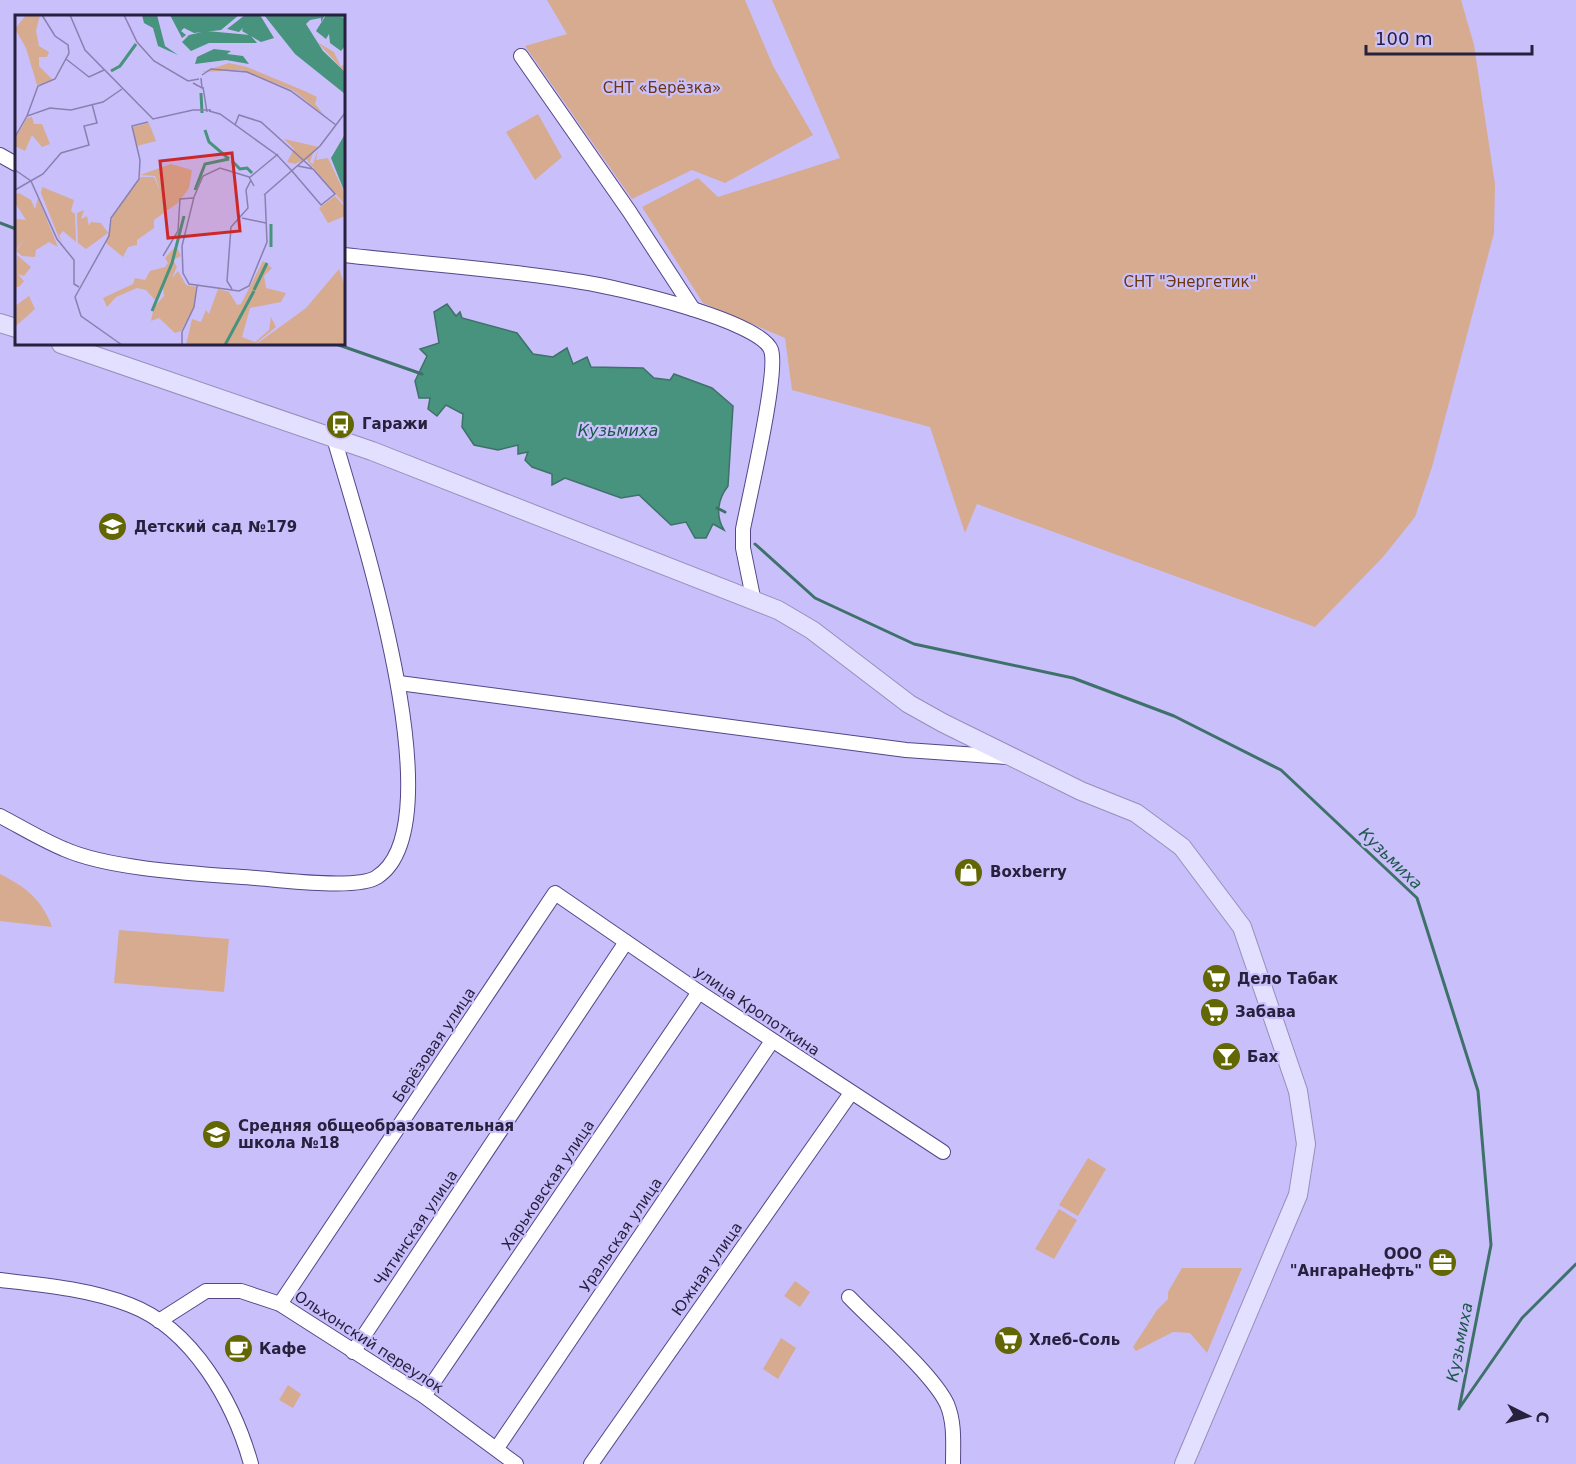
<svg xmlns="http://www.w3.org/2000/svg" width="1576" height="1464" viewBox="0 0 1576 1464" font-family="'DejaVu Sans',sans-serif">
	<style>
		.green { fill: #d7ab90 }
		.water { fill: #48937d; stroke: #3e716a; stroke-width: 1.5 }
		.lines { fill: none; stroke-linecap: round; stroke-linejoin: round }
		.stream { stroke: #3e716a; stroke-width: 3 }
		.minor-casing { stroke: #564688; stroke-width: 16 }
		.major-casing { stroke: #968eba; stroke-width: 20 }
		.minor { stroke: #fff; stroke-width: 14 }
		.major { stroke: #e3dffe; stroke-width: 18 }
		.labels { text-anchor: middle; stroke-width: 4.5; stroke-linejoin: round; paint-order: stroke }
		.park-label { font-size: 15px; fill: #6b360f; stroke: #c9bffb }
		.poi-label { font-size: 15px; font-weight: bold; fill: #28213e; stroke: #c9bffb; text-anchor: start }
		.street-label { font-size: 15px; fill: #28213e; stroke: #c9bffb }
		.water-label { font-size: 16px; font-style: italic; fill: #1b5848; stroke: #c9bffb }
		.inset-river { fill: none; stroke: #48937d; stroke-width: 3 }
		.inset-road { fill: none; stroke: #8980af; stroke-width: 1.5 }
		.view { fill: #cd2829; fill-opacity: 0.15; stroke: #cd2829; stroke-width: 3 }
		.inset-edge { fill: none; stroke: #28213e; stroke-width: 3 }
	</style>
	<rect width="100%" height="100%" fill="#c9bffb"/>
	<!-- green -->
	<g class="green">
		<path d="M547 0H745L773 66 813 135 725 183 692 170 632 199 525 46 567 34Z"/>
		<path d="M772 0H1461L1474 45 1495 184 1494 233 1432 467 1415 517 1383 557 1315 627 977 504 965 533 930 427 792 390 785 338 703 303 642 207 698 178 718 197 840 158Z"/>
		<path d="M538 114 562 157 535 180 506 132Z"/>
		<path d="M0 874C26 887 42 900 52 927L0 921Z"/>
		<path d="M119 930 229 939 224 992 114 983Z"/>
		<path d="M1088 1158 1106 1169 1078 1216 1059 1205Z"/>
		<path d="M1059 1209 1077 1220 1054 1259 1035 1249Z"/>
		<path d="M1182 1268H1242L1207 1353 1190 1333 1173 1332 1136 1351 1133 1347 1157 1310 1168 1299V1292Z"/>
		<path d="M795 1281 810 1292 800 1307 784 1296Z"/>
		<path d="M781 1338 796 1348 778 1379 763 1369Z"/>
		<path d="M288 1385 301 1394 293 1408 279 1400Z"/>
	</g>
	<!-- water -->
	<path class="water" d="M447 304 456 316 460 312 462 318 517 333 533 354 553 357 567 348 573 364 587 357 591 367 643 368 654 378 670 380 674 374 712 388 733 406 728 486C718 499 715 515 724 530L713 524 706 538H695L686 522 671 525 639 495 621 498 565 478 552 485V474L532 467 525 460 528 452 518 454V445L498 450 474 445 462 427 463 414 446 405 437 416 428 409 430 398H419L415 381 427 356 420 349 439 343 434 312Z"/>
	<g class="lines">
		<!-- stream -->
		<g class="stream">
			<path d="M0 223 16 229"/>
			<path d="M336 344 422 374"/>
			<path d="M717 508 725 512"/>
			<path d="M755 544 815 598 914 644 1073 678 1174 716 1281 770 1417 898 1478 1091 1491 1245 1459 1409"/>
			<path d="M1460 1407 1522 1318 1576 1264"/>
		</g>
		<defs>
			<g id="minor">
				<path d="M521 56 629 211 693 309"/>
				<path d="M0 155 16 164"/>
				<path d="M344 255C423 264 504 269 582 282 615 287 760 320 771 350 779 372 749 498 743 529V548L754 602"/>
				<path d="M399 683 906 750 1007 757"/>
				<path d="M0 816C21 827 42 840 64 849 111 870 203 874 256 878 281 880 358 890 377 877 459 825 356 516 334 438"/>
				<path d="M0 1280C44 1285 88 1289 130 1305 193 1329 234 1403 251 1464"/>
				<path d="M849 1297C874 1323 933 1374 947 1404 955 1423 953 1444 953 1464"/>
				<path d="M280 1304 555 893 699 992 943 1152"/>
				<path d="M159 1321 206 1291H241L280 1304 424 1396 516 1464"/>
				<path d="M353 1352 626 942"/>
				<path d="M424 1396 699 992"/>
				<path d="M497 1448 772 1041"/>
				<path d="M591 1464 851 1093"/>
			</g>
			<g id="major">
				<path d="M0 323 16 328"/>
				<path d="M61 344 372 451 778 610 812 630 909 704 943 723 1081 791 1136 813 1182 847 1242 927 1298 1091 1306 1144 1298 1195 1184 1464"/>
			</g>
		</defs>
		<!-- minor casing -->
		<use href="#minor" class="minor-casing"/>
		<!-- major casing -->
		<use href="#major" class="major-casing"/>
		<!-- minor -->
		<use href="#minor" class="minor"/>
		<!-- major -->
		<use href="#major" class="major"/>
	</g>
	<!-- icons -->
	<defs>
		<symbol id="bus-disc" viewBox="-11 -11 22 22"><circle r="9.5" fill="#626603" stroke="#c9bffb"/><path d="M-5-6H5V4H4V6H2V4H-2V6H-4V4H-5ZM-3.5-4V0h7V-4ZM-3.5 1.2v1.5H-2V1.2ZM2 1.2v1.5H3.5V1.2Z" fill="#fff"/></symbol>
		<symbol id="school-disc" viewBox="-11 -11 22 22"><circle r="9.5" fill="#626603" stroke="#c9bffb"/><path d="M0-5L7-2L0 1L-7-2ZM-4 1L0 2.5L4 1V4Q0 6-4 4Z" fill="#fff"/></symbol>
		<symbol id="shop-disc" viewBox="-11 -11 22 22"><circle r="9.5" fill="#626603" stroke="#c9bffb"/><path d="M-5-2.5h2.3a2.7 3.5 0 0 1 5.4 0H5L5.5 6h-11ZM-1.5-2.5h3a1.5 2.3 0 0 0-3 0Z" fill="#fff"/></symbol>
		<symbol id="supermarket-disc" viewBox="-11 -11 22 22"><circle r="9.5" fill="#626603" stroke="#c9bffb"/><path d="M-6-5.5h2.5l.6 2H6L4.5 2H-2.5L-4.4-4H-6ZM-1.5 3.2a1.3 1.3 0 1 0 .1 0ZM3 3.2a1.3 1.3 0 1 0 .1 0Z" fill="#fff"/></symbol>
		<symbol id="bar-disc" viewBox="-11 -11 22 22"><circle r="9.5" fill="#626603" stroke="#c9bffb"/><path d="M-6-5H6L.8 .8V4.5H3.5V6h-7V4.5H-.8V.8Z" fill="#fff"/></symbol>
		<symbol id="office-disc" viewBox="-11 -11 22 22"><circle r="9.5" fill="#626603" stroke="#c9bffb"/><path d="M-6-3h4V-5.5h4V-3h4V5H-6ZM-1-4.5V-3h2v-1.5ZM-6 0V1H6V0Z" fill="#fff"/></symbol>
		<symbol id="cafe-disc" viewBox="-11 -11 22 22"><circle r="9.5" fill="#626603" stroke="#c9bffb"/><path d="M-5.5-4.5H6V0H3Q3 3.5 0 3.5H-2.5Q-5.5 3.5-5.5 0ZM3-3.2v2h1.7v-2ZM-6 4.5H4V6H-6Z" fill="#fff"/></symbol>
	</defs>
	<g fill-rule="evenodd">
		<use href="#bus-disc" x="324" y="408" width="33" height="33"/>
		<use href="#school-disc" x="96" y="510" width="33" height="33"/>
		<use href="#shop-disc" x="952" y="856" width="33" height="33"/>
		<use href="#supermarket-disc" x="1200" y="962" width="33" height="33"/>
		<use href="#supermarket-disc" x="1198" y="996" width="33" height="33"/>
		<use href="#bar-disc" x="1210" y="1040" width="33" height="33"/>
		<use href="#school-disc" x="200" y="1118" width="33" height="33"/>
		<use href="#office-disc" x="1426" y="1246" width="33" height="33"/>
		<use href="#supermarket-disc" x="992" y="1324" width="33" height="33"/>
		<use href="#cafe-disc" x="222" y="1332" width="33" height="33"/>
	</g>
	<g class="labels">
		<!-- park labels -->
		<g class="park-label">
			<text x="662" y="93">СНТ «Берёзка»</text>
			<text x="1190" y="287">СНТ "Энергетик"</text>
		</g>
		<!-- poi labels -->
		<g class="poi-label">
			<text x="362" y="429">Гаражи</text>
			<text x="134" y="532">Детский сад №179</text>
			<text x="990" y="877">Boxberry</text>
			<text x="1237" y="984">Дело Табак</text>
			<text x="1235" y="1017">Забава</text>
			<text x="1247" y="1062">Бах</text>
			<text x="238" y="1131">Средняя общеобразовательная<tspan x="238" dy="17">школа №18</tspan></text>
			<text x="1422" y="1259" text-anchor="end">ООО<tspan x="1422" dy="17">"АнгараНефть"</tspan></text>
			<text x="1029" y="1345">Хлеб-Соль</text>
			<text x="259" y="1354">Кафе</text>
		</g>
		<!-- street labels -->
		<g class="street-label">
			<text transform="translate(757 1011) rotate(34)" y="5">улица Кропоткина</text>
			<text transform="translate(434 1045) rotate(-56)" y="5">Берёзовая улица</text>
			<text transform="translate(548 1185) rotate(-56)" y="5">Харьковская улица</text>
			<text transform="translate(416 1228) rotate(-56)" y="5">Читинская улица</text>
			<text transform="translate(621 1235) rotate(-56)" y="5">Уральская улица</text>
			<text transform="translate(707 1269) rotate(-55)" y="5">Южная улица</text>
			<text transform="translate(369 1342) rotate(33)" y="5">Ольхонский переулок</text>
		</g>
		<!-- water labels -->
		<g class="water-label">
			<text x="618" y="436">Кузьмиха</text>
			<text transform="translate(1391 858) rotate(44)" y="6">Кузьмиха</text>
			<text transform="translate(1459 1342) rotate(-79)" y="6">Кузьмиха</text>
		</g>
	</g>
	<!-- overview -->
	<g transform="translate(15 15)">
		<rect width="330" height="330" fill="#c9bffb"/>
		<path d="M11 0H25L21 16 24 31 34 37 32 42H24V51L38 65 22 70 11 33 0 14ZM302 27 319 37 326 52 330 48 329 56ZM214 48 232 52 292 77 302 82 300 89 310 101 278 75 226 55 187 57ZM17 102 19 109H27L35 129 27 132 17 120 10 136 0 131V124L12 103ZM134 108 141 126 122 131 118 112ZM269 124 304 132 298 138 295 147 298 149 303 134 301 145 313 143 330 179V190L291 144 280 149 272 147 279 134ZM156 149 177 155 174 173 164 187 139 205V213L122 225V230L113 232 108 242 91 228 98 200 126 162H139L145 176 140 161 125 160ZM27 172 59 185 56 196 60 199 61 227 48 216 44 221 48 228 44 223 26 178ZM4 178 16 185 20 194 23 183 43 232 34 227 21 235 20 242 7 241 1 236 12 221 0 236V204L11 205 0 188V179ZM320 181 330 192V201L313 208 304 193ZM69 195 66 204 72 201 74 211 76 207 86 208 93 218 71 234 63 228 62 205V198ZM161 231 166 241 158 245 162 252 157 263 163 256 171 270 181 272 179 292 166 316 160 318 144 303 136 306 139 292 149 281 148 272 141 286 131 275 122 273 101 282 92 292 88 283 118 269 120 263 130 265 135 256 150 252 153 248 150 243ZM2 240 16 252 9 261 3 259 9 266 4 272H0ZM248 246 257 253 249 261 251 273 271 278 266 287 235 293 227 322 240 327 254 315 256 302 261 312 239 330H171L177 304 186 307 191 295 194 299 203 274 214 277 222 290 226 289ZM324 254 330 271V330H240L291 293ZM14 281 20 294 0 312V291Z" fill="#d7ab90"/>
		<path d="M127 0H142L150 31 163 40 143 31 138 13 129 8ZM155 0H224L206 15 179 18 169 13 166 16 171 20 167 23ZM230 0H245L259 23 246 27 227 16 228 13 224 17 212 14ZM249 0H310L306 7V3L295 5 291 9 308 36 330 57V79L280 39ZM311 0H330V3L325 1 330 4V31L326 36 315 28 314 19 311 24 301 16ZM192 16 235 20 242 28H194L176 36 167 27 174 20ZM199 34 216 36 212 39 228 41 234 49 211 45 180 49 182 42ZM330 119V178L316 143Z" fill="#48937d"/>
		<path class="inset-river" d="M96 56 105 51 121 29M186 78 187 98M190 115 194 127 214 144M217 146 225 154 232 153 237 158M180 175 190 149 214 144M256 232V209M239 275 252 248M137 296 157 248 169 201M210 330 239 276"/>
		<path class="inset-road" d="M55 0 70 35 138 104 178 95H196M109 0 122 27 139 46 173 66 184 64M51 44 74 62 89 55M187 60 196 54 232 57 276 76 321 110M178 68 187 73 186 63M188 72 192 97M194 96 205 99 262 140 277 156M12 101 23 71 40 64 54 38 53 30 40 21 27 0M220 110 224 100 246 107 297 153M0 122 12 101 35 93 56 95 88 87 107 74M0 155 16 166 42 224 59 245V269L64 272M277 156 306 190 320 179 298 154 283 151M234 163 263 139M239 171 234 162 205 153 188 161 179 182 167 231 168 258 174 269 224 276 234 271 252 227 250 179M0 175 28 159 46 138 74 130 69 111 82 108 77 89M249 180 305 131 330 98M227 203 251 208M148 241 163 216 165 184 178 183M217 274 212 266 216 212 233 193 231 175 236 165M107 330 66 301 60 282 94 221 96 203 124 164 125 145 117 111 133 107M167 330V317L179 292 182 271"/>
		<path class="view" d="M217 138 225 216 153 223 145 146Z"/>
		<rect width="330" height="330" class="inset-edge"/>
	</g>
	<!-- north arrow -->
	<g transform="translate(1528 1416) rotate(96)" stroke="#c9bffb" stroke-width="4.5" paint-order="stroke">
	<path d="M0-4.5L10 22L0 15L-10 22Z" fill="#28213e"/>
	<text y="-9" font-size="16" font-weight="bold" text-anchor="middle" fill="#28213e">С</text>
	</g>
	<!-- scale -->
	<path d="M1366 45v9h166v-9" fill="none" stroke="#28213e" stroke-width="3"/>
	<text x="1375" y="45" font-size="18" fill="#28213e" stroke="#c9bffb" stroke-width="4.5" paint-order="stroke">100 m</text>
</svg>
